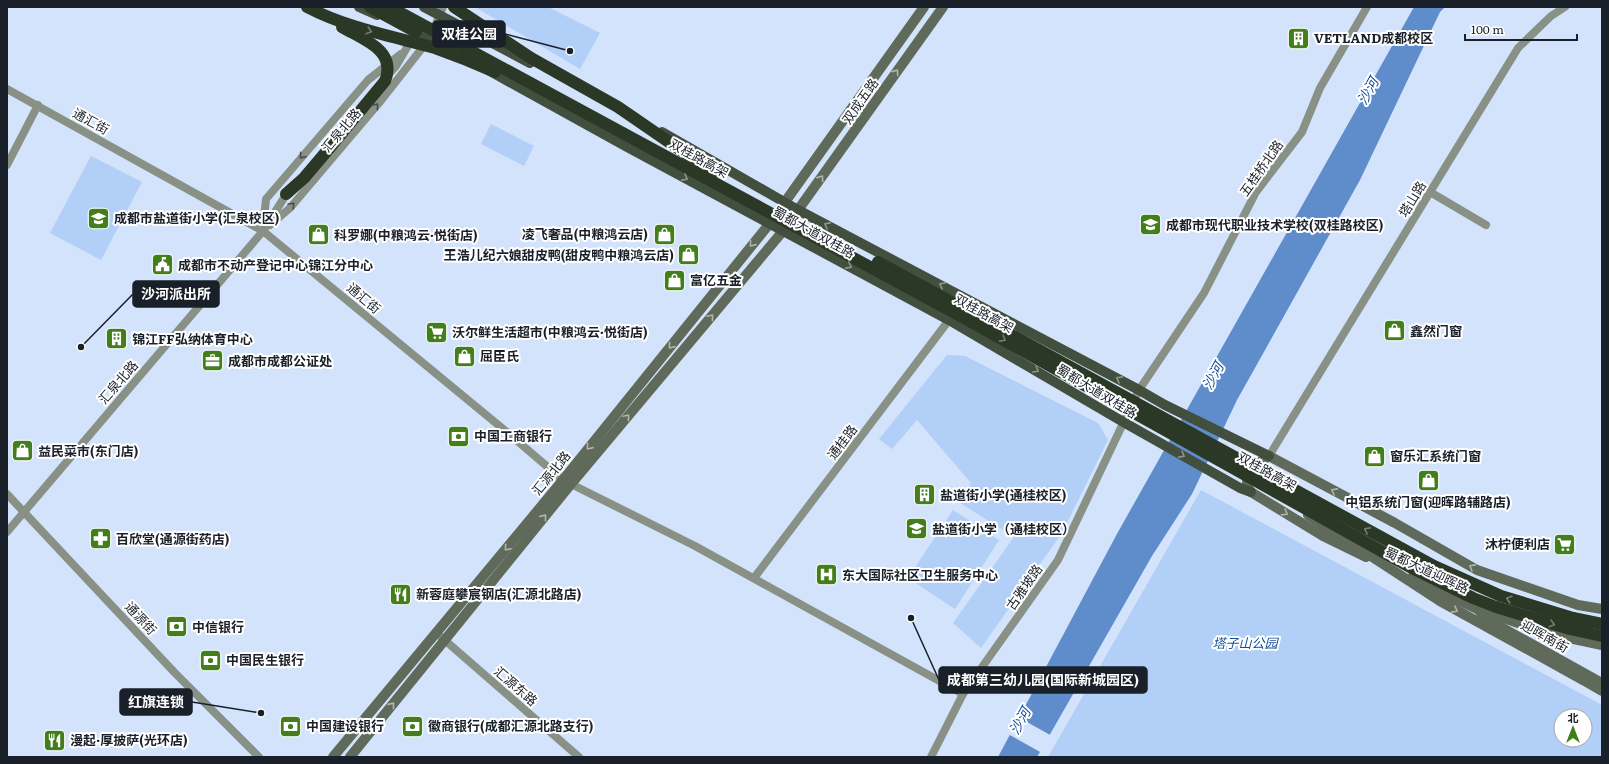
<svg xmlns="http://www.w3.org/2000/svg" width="1609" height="764" viewBox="0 0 1609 764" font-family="Literata,'Noto Sans SC',serif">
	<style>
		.green { fill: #b1cff7; fill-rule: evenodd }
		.water { fill: #5f8cca }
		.pier { fill: #d2e3fb }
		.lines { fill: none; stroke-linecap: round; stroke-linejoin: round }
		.street { stroke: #899186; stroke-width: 8 }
		.secondary { stroke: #606a5b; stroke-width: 10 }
		.primary { stroke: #434f3e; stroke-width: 10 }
		.highway { stroke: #2b3825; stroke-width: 12 }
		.secondary-bridge { stroke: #606a5b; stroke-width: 10 }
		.highway-bridge { stroke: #2b3825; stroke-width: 12 }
		.oneway { stroke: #757e71 }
		.oneway2 { stroke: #b0b4ad }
		.oneway3 { stroke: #464d4e }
		.oneway4 { stroke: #8e958b }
		.labels { text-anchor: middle; stroke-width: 4; stroke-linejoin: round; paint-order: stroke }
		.poi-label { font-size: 13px; font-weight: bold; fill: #1a2029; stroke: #fff; text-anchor: start }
		.street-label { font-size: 13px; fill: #1a2029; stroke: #fff }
		.park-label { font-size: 13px; font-style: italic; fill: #13509b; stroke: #fff }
		.water-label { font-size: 14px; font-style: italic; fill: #0f4d98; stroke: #fff }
		.leader { fill: none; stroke: #1a2029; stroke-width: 1.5 }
		.callout-dot { fill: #1a2029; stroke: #fff; stroke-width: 1.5 }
		.callout { fill: #1a2029; stroke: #1a2029; stroke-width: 1.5 }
		.callout-label { font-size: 14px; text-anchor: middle; font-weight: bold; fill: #fff }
	</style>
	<rect width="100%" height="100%" fill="#d2e3fb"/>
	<!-- green -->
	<g class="green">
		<path d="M475 7H548L600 33 580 69Z"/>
		<path d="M491 124 534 146 524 166 481 144Z"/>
		<path d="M91 156 142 182 101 260 50 233Z"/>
		<path d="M947 355 965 356 1098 423 1108 440 1062 533 981 648 953 623 1014 537 957 501 971 483 917 420 892 449 879 439Z"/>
		<path d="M1201 490 1602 705V757H1048ZM1561 716H1585V740H1561Z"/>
		<path d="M953 510 999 540 955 609 908 578Z"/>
	</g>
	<!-- water -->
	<path class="water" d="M1414 7H1445L1440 12 1360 180 1237 400 1192 494 1152 556 1037 757H998L1118 532Z"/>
	<!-- pier -->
	<path class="pier" d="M1018 717 1052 736 1042 753 1008 734Z"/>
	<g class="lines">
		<!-- street -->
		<g class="street">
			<path d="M386 77 396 66 412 39"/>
			<path d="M7 89 263 231 508 433 563 480 695 546 963 694"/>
			<path d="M7 165 38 105"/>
			<path d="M1430 192 1486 225"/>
			<path d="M270 225 290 208 379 103 430 38 443 7"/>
			<path d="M263 228 266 199 368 80 401 54"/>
			<path d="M1269 456 1518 48 1551 16 1565 7"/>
			<path d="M7 494 175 673 259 757"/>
			<path d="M7 532 263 231 289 190"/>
			<path d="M754 578 949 320"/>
			<path d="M440 636 579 757"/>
			<path d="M931 757 963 694 1058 560 1139 390 1204 293 1256 192 1302 132 1320 88 1367 7"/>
		</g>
		<!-- secondary -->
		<g class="secondary">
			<path d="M1269 456C1256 465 1246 469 1247 486L1251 492 1323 536 1366 557"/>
			<path d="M1269 456 1395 523 1477 570 1578 605 1602 609"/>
			<path d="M1411 578 1477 609 1550 634 1602 645"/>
			<path d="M1480 612 1492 622 1602 683"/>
			<path d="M1583 680 1602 691"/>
			<path d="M333 757 563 480 770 223 924 7"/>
			<path d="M350 757 571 484 783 231 943 7"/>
		</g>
		<!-- primary -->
		<g class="primary">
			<path d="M359 7 377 15"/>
			<path d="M424 7 530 63"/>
			<path d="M410 29 451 49"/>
			<path d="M488 70 627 147 949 320 1125 423 1240 488 1251 492"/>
			<path d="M662 132 798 210 1139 390 1165 405 1269 456"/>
		</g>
		<!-- highway -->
		<g class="highway">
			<path d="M370 7 416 32"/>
			<path d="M286 194 304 178 332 145"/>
			<path d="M1573 618 1602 624"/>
			<path d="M1570 629 1602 636"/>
		</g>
		<!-- secondary-bridge -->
		<path class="secondary-bridge" d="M1308 515 1440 601 1583 680"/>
		<!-- highway-bridge -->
		<g class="highway-bridge">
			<path d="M307 7C347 28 392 36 435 48 455 55 475 63 495 72"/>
			<path d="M390 7 966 319 1410 567 1473 598 1496 607 1570 629"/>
			<path d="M454 7 531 58 618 107 714 173"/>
			<path d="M332 145 385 81C397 50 364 40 342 27"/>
			<path d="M878 262 1434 566 1501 596 1573 618"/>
		</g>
	</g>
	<!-- one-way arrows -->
	<defs><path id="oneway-chevron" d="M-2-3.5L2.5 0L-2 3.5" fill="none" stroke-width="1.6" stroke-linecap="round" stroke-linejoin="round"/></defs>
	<g class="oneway">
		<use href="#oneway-chevron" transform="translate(369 31) rotate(17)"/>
		<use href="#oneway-chevron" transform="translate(1003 339) rotate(29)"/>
		<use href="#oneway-chevron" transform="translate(1367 530) rotate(-152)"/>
		<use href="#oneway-chevron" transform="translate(1509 599) rotate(-163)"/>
		<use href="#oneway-chevron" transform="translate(1552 624) rotate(16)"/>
	</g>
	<g class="oneway2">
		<use href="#oneway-chevron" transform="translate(896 72) rotate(-55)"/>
		<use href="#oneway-chevron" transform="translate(821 178) rotate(-55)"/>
		<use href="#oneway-chevron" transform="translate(752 244) rotate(129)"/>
		<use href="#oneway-chevron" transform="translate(711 317) rotate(-50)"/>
		<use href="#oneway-chevron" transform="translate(671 346) rotate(129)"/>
		<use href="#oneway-chevron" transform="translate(627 417) rotate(-50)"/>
		<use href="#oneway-chevron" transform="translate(589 447) rotate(129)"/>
		<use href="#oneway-chevron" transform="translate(1334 491) rotate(-152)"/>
		<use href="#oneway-chevron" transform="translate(1285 513) rotate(32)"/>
		<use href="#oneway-chevron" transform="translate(544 517) rotate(-51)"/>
		<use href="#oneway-chevron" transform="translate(507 548) rotate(130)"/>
		<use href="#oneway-chevron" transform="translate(1472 567) rotate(-151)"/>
		<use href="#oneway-chevron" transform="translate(1455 610) rotate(29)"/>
		<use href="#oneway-chevron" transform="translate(392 705) rotate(-51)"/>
	</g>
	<g class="oneway3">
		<use href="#oneway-chevron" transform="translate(376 106) rotate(-50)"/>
		<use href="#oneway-chevron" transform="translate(302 156) rotate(131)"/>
		<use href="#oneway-chevron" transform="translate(292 205) rotate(-47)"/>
	</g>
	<g class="oneway4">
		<use href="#oneway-chevron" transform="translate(685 178) rotate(28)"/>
		<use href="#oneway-chevron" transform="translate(827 225) rotate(-152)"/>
		<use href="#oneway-chevron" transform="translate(849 266) rotate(28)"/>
		<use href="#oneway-chevron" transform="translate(942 285) rotate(-152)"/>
		<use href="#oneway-chevron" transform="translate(1036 370) rotate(31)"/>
		<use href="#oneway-chevron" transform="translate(1119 379) rotate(-152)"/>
		<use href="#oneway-chevron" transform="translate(1182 455) rotate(29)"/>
	</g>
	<!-- icons -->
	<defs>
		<symbol id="building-square" viewBox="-11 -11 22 22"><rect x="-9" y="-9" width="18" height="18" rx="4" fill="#427f1c" stroke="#fff"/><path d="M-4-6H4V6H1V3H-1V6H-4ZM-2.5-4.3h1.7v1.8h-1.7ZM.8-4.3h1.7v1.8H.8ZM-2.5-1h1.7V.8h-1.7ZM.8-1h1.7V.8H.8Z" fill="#fff"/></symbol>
		<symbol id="school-square" viewBox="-11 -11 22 22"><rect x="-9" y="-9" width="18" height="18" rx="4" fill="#427f1c" stroke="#fff"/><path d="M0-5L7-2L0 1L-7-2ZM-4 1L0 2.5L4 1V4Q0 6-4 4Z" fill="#fff"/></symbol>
		<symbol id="shop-square" viewBox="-11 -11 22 22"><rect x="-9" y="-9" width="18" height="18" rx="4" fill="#427f1c" stroke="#fff"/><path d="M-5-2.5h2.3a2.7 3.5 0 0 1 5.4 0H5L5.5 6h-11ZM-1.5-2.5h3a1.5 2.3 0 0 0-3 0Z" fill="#fff"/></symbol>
		<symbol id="civic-square" viewBox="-11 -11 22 22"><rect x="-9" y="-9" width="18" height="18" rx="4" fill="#427f1c" stroke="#fff"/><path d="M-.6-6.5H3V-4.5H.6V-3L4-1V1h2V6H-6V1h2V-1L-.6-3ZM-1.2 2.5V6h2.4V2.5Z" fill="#fff"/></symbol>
		<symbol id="supermarket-square" viewBox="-11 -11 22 22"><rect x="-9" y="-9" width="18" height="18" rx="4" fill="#427f1c" stroke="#fff"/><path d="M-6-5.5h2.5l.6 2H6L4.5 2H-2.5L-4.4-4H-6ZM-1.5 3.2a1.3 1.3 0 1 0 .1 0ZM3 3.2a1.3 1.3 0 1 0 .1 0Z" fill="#fff"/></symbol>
		<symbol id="office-square" viewBox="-11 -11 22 22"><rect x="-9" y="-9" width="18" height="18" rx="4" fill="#427f1c" stroke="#fff"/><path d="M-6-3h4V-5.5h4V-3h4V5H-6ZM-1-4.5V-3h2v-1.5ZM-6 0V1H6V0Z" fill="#fff"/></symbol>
		<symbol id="bank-square" viewBox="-11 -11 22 22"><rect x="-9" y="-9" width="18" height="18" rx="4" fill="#427f1c" stroke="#fff"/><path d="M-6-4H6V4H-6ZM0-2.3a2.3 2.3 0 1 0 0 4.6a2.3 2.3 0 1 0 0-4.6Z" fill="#fff"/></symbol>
		<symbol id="pharmacy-square" viewBox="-11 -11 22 22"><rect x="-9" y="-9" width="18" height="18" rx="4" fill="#427f1c" stroke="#fff"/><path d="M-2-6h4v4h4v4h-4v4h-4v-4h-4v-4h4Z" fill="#fff"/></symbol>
		<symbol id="hospital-square" viewBox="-11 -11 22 22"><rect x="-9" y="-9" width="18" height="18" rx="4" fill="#427f1c" stroke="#fff"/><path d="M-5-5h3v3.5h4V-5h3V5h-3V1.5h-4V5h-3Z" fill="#fff"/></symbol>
		<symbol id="restaurant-square" viewBox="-11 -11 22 22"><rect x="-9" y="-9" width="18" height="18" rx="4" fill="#427f1c" stroke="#fff"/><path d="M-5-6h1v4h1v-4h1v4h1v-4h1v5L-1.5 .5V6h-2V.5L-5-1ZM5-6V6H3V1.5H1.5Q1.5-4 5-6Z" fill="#fff"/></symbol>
	</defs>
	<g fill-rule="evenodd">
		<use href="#building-square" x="1286" y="26" width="25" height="25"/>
		<use href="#school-square" x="86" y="206" width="25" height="25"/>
		<use href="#school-square" x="1138" y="212" width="25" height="25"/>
		<use href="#shop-square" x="652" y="222" width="25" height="25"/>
		<use href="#shop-square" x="306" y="222" width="25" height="25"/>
		<use href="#shop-square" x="676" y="242" width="25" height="25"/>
		<use href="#civic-square" x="150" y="252" width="25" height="25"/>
		<use href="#shop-square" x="662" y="268" width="25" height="25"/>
		<use href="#shop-square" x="1382" y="318" width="25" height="25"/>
		<use href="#supermarket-square" x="424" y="320" width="25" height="25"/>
		<use href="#building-square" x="104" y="326" width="25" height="25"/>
		<use href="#shop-square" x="452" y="344" width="25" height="25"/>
		<use href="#office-square" x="200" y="348" width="25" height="25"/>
		<use href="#bank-square" x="446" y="424" width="25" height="25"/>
		<use href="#shop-square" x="10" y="438" width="25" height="25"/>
		<use href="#shop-square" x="1362" y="444" width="25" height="25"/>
		<use href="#shop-square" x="1416" y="468" width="25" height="25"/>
		<use href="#building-square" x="912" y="482" width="25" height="25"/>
		<use href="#school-square" x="904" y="516" width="25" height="25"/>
		<use href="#pharmacy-square" x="88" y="526" width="25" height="25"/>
		<use href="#supermarket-square" x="1552" y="532" width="25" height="25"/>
		<use href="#hospital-square" x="814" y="562" width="25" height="25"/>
		<use href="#restaurant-square" x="388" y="582" width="25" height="25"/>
		<use href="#bank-square" x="164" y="614" width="25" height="25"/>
		<use href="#bank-square" x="198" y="648" width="25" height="25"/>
		<use href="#bank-square" x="278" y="714" width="25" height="25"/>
		<use href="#bank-square" x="400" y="714" width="25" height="25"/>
		<use href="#restaurant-square" x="42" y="728" width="25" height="25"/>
	</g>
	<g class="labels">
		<!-- poi labels -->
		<g class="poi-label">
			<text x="1314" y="43">VETLAND成都校区</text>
			<text x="114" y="223">成都市盐道街小学(汇泉校区)</text>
			<text x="1166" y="230">成都市现代职业技术学校(双桂路校区)</text>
			<text x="648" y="239" text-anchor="end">凌飞奢品(中粮鸿云店)</text>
			<text x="334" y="240">科罗娜(中粮鸿云·悦街店)</text>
			<text x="674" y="260" text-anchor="end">王浩儿纪六娘甜皮鸭(甜皮鸭中粮鸿云店)</text>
			<text x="178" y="270">成都市不动产登记中心锦江分中心</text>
			<text x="690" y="285">富亿五金</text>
			<text x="1410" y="336">鑫然门窗</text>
			<text x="452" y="337">沃尔鲜生活超市(中粮鸿云·悦街店)</text>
			<text x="132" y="344">锦江FF弘纳体育中心</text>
			<text x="480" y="361">屈臣氏</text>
			<text x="228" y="366">成都市成都公证处</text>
			<text x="474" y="441">中国工商银行</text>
			<text x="38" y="456">益民菜市(东门店)</text>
			<text x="1390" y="461">窗乐汇系统门窗</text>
			<text x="940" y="500">盐道街小学(通桂校区)</text>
			<text x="1428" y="507" text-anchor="middle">中铝系统门窗(迎晖路辅路店)</text>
			<text x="932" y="534">盐道街小学（通桂校区）</text>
			<text x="116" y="544">百欣堂(通源街药店)</text>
			<text x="1550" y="549" text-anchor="end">沐柠便利店</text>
			<text x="842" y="580">东大国际社区卫生服务中心</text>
			<text x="416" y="599">新蓉庭攀宸钢店(汇源北路店)</text>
			<text x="192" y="632">中信银行</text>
			<text x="226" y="665">中国民生银行</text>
			<text x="306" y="731">中国建设银行</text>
			<text x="428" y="731">徽商银行(成都汇源北路支行)</text>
			<text x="70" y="745">漫起·厚披萨(光环店)</text>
		</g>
		<!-- street labels -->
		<g class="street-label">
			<text transform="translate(860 101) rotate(-55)" y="5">双成五路</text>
			<text transform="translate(91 121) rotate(29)" y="5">通汇街</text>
			<text transform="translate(341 130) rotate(-50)" y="5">汇泉北路</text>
			<text transform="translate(699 158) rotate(29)" y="5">双桂路高架</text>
			<text transform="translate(1261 168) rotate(-55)" y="5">五桂桥北路</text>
			<text transform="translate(1412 199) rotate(-59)" y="5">塔山路</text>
			<text transform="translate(814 232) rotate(29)" y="5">蜀都大道双桂路</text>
			<text transform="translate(364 298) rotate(40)" y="5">通汇街</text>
			<text transform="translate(984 313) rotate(29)" y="5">双桂路高架</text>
			<text transform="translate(118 382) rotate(-49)" y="5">汇泉北路</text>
			<text transform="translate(1097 391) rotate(31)" y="5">蜀都大道双桂路</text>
			<text transform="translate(842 442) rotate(-53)" y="5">通桂路</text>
			<text transform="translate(1267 471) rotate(29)" y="5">双桂路高架</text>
			<text transform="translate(551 473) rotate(-51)" y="5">汇源北路</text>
			<text transform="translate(1427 570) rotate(25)" y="5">蜀都大道迎晖路</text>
			<text transform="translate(1024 587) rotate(-55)" y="5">古雅坡路</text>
			<text transform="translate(141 618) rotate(47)" y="5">通源街</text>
			<text transform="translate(1545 636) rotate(29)" y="5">迎晖南街</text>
			<text transform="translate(516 686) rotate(41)" y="5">汇源东路</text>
		</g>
		<!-- park labels -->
		<g class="park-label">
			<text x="1245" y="648">塔子山公园</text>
		</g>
		<!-- water labels -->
		<g class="water-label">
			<text transform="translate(1368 91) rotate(-61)" y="5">沙河</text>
			<text transform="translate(1213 376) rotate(-61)" y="5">沙河</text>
			<text transform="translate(1020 721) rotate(-61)" y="5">沙河</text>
		</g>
	</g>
	<!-- callouts -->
	<path class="leader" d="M570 51L505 34M81 347L133 294M911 618L939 680M261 713L192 702"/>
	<g class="callout-dot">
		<circle cx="570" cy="51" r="4"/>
		<circle cx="81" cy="347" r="4"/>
		<circle cx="911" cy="618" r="4"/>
		<circle cx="261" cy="713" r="4"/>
	</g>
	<g class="callout">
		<rect x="433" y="21" width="72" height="26" rx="4"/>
		<rect x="133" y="281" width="86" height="26" rx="4"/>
		<rect x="939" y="667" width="208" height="26" rx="4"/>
		<rect x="120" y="689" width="72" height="26" rx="4"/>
	</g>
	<g class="callout-label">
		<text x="469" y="39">双桂公园</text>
		<text x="176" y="299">沙河派出所</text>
		<text x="1043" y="685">成都第三幼儿园(国际新城园区)</text>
		<text x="156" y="707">红旗连锁</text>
	</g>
	<!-- border -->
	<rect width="1609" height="764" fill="none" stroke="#1a2029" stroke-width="16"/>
	<!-- north arrow -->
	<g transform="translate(1573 728)"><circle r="19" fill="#ffffff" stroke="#a3a6a9"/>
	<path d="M0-3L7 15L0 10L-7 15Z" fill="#427f1c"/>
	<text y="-6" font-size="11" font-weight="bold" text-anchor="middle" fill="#1a2029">北</text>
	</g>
	<!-- scale -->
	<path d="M1465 34v6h112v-6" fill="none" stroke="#1a2029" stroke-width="2"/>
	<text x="1471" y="34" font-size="12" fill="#1a2029" stroke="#ffffff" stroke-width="3" paint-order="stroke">100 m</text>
</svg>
